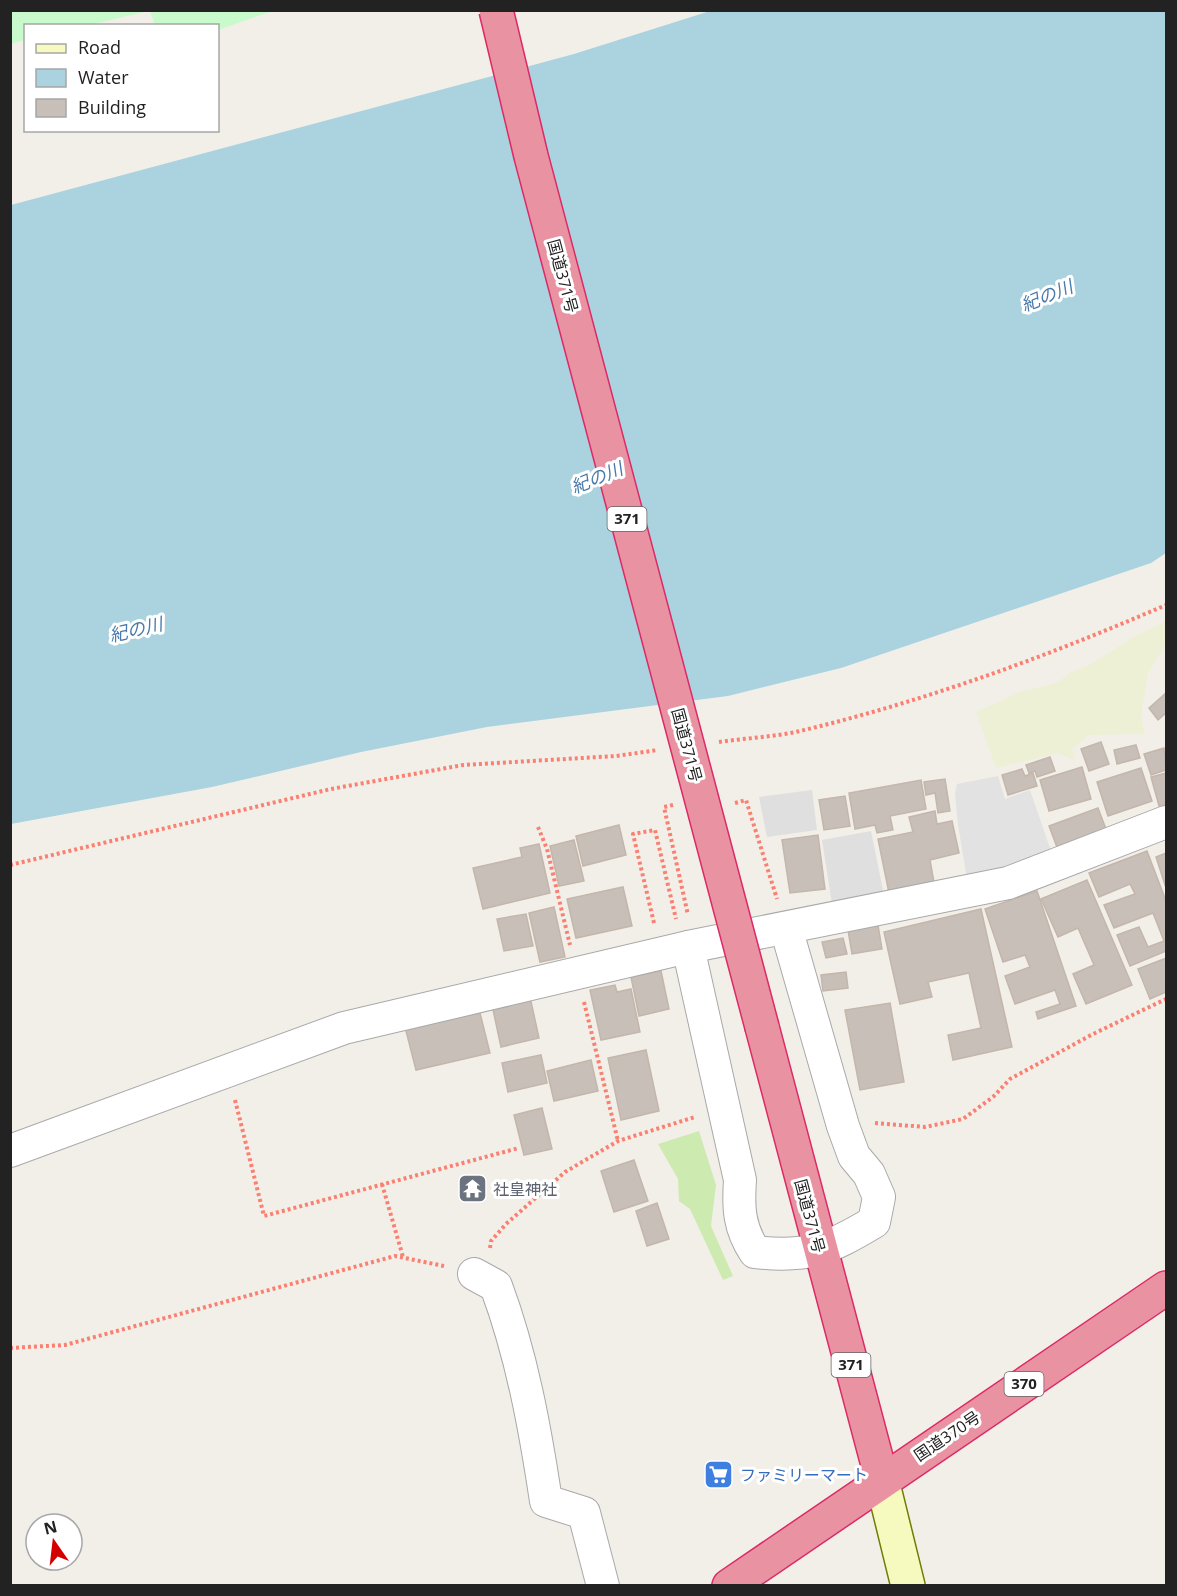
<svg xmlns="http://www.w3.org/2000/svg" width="1177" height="1596" viewBox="0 0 1177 1596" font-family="'Open Sans','Noto Sans JP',sans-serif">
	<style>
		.residential { fill: #e0dfdf }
		.farmland { fill: #eef0d5 }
		.grass { fill: #cdebb0 }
		.park { fill: #c8facc }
		.parking { fill: #e2e2e2 }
		.water { fill: #aad3df }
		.building { fill: #c7bfb8; stroke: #c4b6ab; stroke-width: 1.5 }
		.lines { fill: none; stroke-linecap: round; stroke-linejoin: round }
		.street-casing { stroke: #a9a9a9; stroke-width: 34 }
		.secondary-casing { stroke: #707d05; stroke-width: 36 }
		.highway-casing { stroke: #dc2a67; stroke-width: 36 }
		.path { stroke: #fa8072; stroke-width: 4; stroke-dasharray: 3 3; stroke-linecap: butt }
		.street { stroke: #fff; stroke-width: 32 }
		.secondary { stroke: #f7fabf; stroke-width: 33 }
		.highway { stroke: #e892a2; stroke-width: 33 }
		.highway-bridge-casing { stroke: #dc2a67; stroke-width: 36; stroke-linecap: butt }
		.highway-bridge { stroke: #e892a2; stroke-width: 33 }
		.labels { text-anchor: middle; stroke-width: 6; stroke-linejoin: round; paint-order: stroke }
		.shield { fill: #fff; stroke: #646464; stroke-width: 1.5 }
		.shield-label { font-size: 15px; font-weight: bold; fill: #222 }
		.street-label { font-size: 16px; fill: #222; stroke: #fff }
		.worship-label { font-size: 16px; fill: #5b616d; stroke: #fff; text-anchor: start }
		.shop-label { font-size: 16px; fill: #366cbe; stroke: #fff; text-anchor: start }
		.water-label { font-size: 18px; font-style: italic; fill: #4a7aab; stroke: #fff }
	</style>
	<rect width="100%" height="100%" fill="#f2efe9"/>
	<!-- residential -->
	<g class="residential">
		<path d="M812 790 817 830 767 837 759 797Z"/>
		<path d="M871 831 886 905 834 917 822 840Z"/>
	</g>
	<!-- farmland -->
	<path class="farmland" d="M1166 621V644L1148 673 1141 716 1145 734 1089 735 1072 749 1076 761 1058 753 996 768 976 712 1020 692 1057 683 1071 672 1089 665 1132 638Z"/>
	<!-- grass -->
	<path class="grass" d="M699 1131 716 1185 711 1226 733 1276 723 1280 690 1209 679 1201 678 1179 658 1144Z"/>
	<!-- park -->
	<g class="park">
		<path d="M10 11 11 10 149 11 89 25 26 26 25 40 11 44Z"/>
		<path d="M150 11H273L218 30V26L155 25Z"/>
	</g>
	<!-- parking -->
	<path class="parking" d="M998 776 1005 799 1030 790 1053 857 968 885 958 825 955 794 957 784Z"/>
	<!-- water -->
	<path class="water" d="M710 11H1166V553L1151 563 841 668 728 696 487 727 361 752 212 787 11 824V205L574 54Z"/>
	<!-- building -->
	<g class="building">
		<path d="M1166 693V713L1158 720 1149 708Z"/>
		<path d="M1101 742 1109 764 1089 771 1081 749Z"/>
		<path d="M1136 745 1140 758 1117 764 1114 750Z"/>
		<path d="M1164 748 1166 770 1151 775 1144 754Z"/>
		<path d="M1050 757 1055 771 1037 777 1035 771 1029 773 1026 765Z"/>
		<path d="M1082 767 1091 799 1049 811 1040 780Z"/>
		<path d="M1141 768 1152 801 1108 816 1097 782Z"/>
		<path d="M1022 769 1025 776 1033 773 1037 786 1008 795 1002 775Z"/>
		<path d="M1166 773V811L1161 813 1151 777Z"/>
		<path d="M945 779 950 811 938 813 935 793 926 795 924 782Z"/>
		<path d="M921 780 926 809 890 816 893 830 877 833 875 825 855 829 849 793Z"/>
		<path d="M845 796 850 826 824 830 819 800Z"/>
		<path d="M1098 808 1109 837 1060 855 1049 826Z"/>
		<path d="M935 811 937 824 952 821 959 853 930 860 935 888 890 898 878 839 913 832 909 817Z"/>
		<path d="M619 825 626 855 583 866 576 836Z"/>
		<path d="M818 835 825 889 790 893 782 840Z"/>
		<path d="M574 840 584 881 559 886 550 846Z"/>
		<path d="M539 844 550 893 483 909 473 868 522 857 520 848Z"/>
		<path d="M1147 851 1166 901V951L1130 966 1117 935 1139 927 1148 947 1164 941 1153 913 1114 928 1104 905 1135 894 1130 884 1099 897 1089 873Z"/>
		<path d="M1166 853V888L1156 857Z"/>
		<path d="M1087 880 1132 985 1086 1004 1073 974 1094 965 1078 928 1058 937 1041 899Z"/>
		<path d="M623 887 632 926 576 938 567 899Z"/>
		<path d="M1037 891 1076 1006 1038 1019 1036 1012 1060 1004 1055 990 1015 1004 1005 976 1030 967 1025 955 1003 962 985 909Z"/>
		<path d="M554 907 565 957 540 962 529 913Z"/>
		<path d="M981 909 1012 1047 953 1060 948 1035 981 1028 969 973 928 982 932 997 900 1004 884 932Z"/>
		<path d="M526 914 533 946 504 951 497 919Z"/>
		<path d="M878 925 882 949 852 954 848 930Z"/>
		<path d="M843 938 847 954 826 958 822 942Z"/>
		<path d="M1166 958V992L1150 999 1138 969Z"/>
		<path d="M661 971 669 1009 639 1016 631 977Z"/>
		<path d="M846 972 848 988 823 991 821 975Z"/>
		<path d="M615 985 617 992 631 989 640 1032 601 1040 590 990Z"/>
		<path d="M530 997 539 1038 501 1047 492 1005Z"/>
		<path d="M890 1003 904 1082 860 1090 845 1010Z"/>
		<path d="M479 1009 490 1053 416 1070 405 1027Z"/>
		<path d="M646 1050 659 1111 621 1120 608 1058Z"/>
		<path d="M541 1055 547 1083 508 1092 502 1063Z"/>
		<path d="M591 1060 598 1091 554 1101 547 1071Z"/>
		<path d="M542 1108 552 1149 524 1155 514 1115Z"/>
		<path d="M634 1160 648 1201 614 1212 601 1171Z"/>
		<path d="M657 1203 669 1239 647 1246 636 1211Z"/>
	</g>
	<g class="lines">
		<defs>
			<g id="street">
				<path d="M688 947 740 1180C738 1208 739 1228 755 1252 808 1258 829 1249 874 1222L879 1197 869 1174 854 1156 843 1126 786 928"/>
				<path d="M10 1151 344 1028 688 947 1008 883 1166 822"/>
				<path d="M474 1274 496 1286C522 1356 535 1428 546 1501L584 1513 603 1586"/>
			</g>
			<path id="secondary" d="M882 1480 908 1586"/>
			<g id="highway">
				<path d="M762 1027 882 1480"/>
				<path d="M729 1586 1166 1288"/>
			</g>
		</defs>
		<!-- street casing -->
		<use href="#street" class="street-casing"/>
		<!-- secondary casing -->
		<use href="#secondary" class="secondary-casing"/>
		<!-- highway casing -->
		<use href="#highway" class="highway-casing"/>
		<!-- path -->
		<g class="path">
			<path d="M719 742C746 738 774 737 800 731 926 701 1048 656 1166 605"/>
			<path d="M735 803 746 800 777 899"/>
			<path d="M673 805 664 807 688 915"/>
			<path d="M538 827 547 849 570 945"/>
			<path d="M10 865 331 789 463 765 616 756 658 750"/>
			<path d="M654 923 633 834 655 830 676 919"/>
			<path d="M584 1002 618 1141"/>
			<path d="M235 1100 264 1216 519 1148"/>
			<path d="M875 1123 925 1127 963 1119 993 1097 1010 1079 1093 1034 1166 999"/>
			<path d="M382 1184 403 1257"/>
			<path d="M490 1248 491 1241 506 1224 565 1172 618 1141 695 1117"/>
			<path d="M10 1348 65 1345 395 1256 444 1266"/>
		</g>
		<!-- street -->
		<use href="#street" class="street"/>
		<!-- secondary -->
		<use href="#secondary" class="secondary"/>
		<!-- highway -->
		<use href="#highway" class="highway"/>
		<defs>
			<path id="highway-bridge" d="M496 10 531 156 762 1027"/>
		</defs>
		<!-- highway-bridge casing -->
		<use href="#highway-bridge" class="highway-bridge-casing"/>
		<!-- highway-bridge -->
		<use href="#highway-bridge" class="highway-bridge"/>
	</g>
	<!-- icons -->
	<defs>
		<symbol id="temple-square" viewBox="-11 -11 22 22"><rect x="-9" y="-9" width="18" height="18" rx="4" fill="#6b7280" stroke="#fff"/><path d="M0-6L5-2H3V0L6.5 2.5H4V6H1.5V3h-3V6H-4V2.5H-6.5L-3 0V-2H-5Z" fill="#fff"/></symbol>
		<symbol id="supermarket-square" viewBox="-11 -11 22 22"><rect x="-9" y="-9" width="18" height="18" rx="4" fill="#3f7fe0" stroke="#fff"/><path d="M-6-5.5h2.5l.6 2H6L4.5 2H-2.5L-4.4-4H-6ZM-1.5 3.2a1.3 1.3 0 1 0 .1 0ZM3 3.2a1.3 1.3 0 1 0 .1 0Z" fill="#fff"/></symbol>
	</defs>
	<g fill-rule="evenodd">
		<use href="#temple-square" x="456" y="1172" width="33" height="33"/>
		<use href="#supermarket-square" x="702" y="1458" width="33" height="33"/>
	</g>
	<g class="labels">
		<!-- shield labels -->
		<g class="shield">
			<rect x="607.5" y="507" width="39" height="24" rx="4.5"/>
			<rect x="831.5" y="1353" width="39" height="24" rx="4.5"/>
			<rect x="1004.5" y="1372" width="39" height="24" rx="4.5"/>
		</g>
		<g class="shield-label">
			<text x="627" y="524">371</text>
			<text x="851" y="1370">371</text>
			<text x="1024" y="1389">370</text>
		</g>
		<!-- street labels -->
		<g class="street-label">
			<text transform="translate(563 276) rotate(75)" y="6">国道371号</text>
			<text transform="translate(687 745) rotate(75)" y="6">国道371号</text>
			<text transform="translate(810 1216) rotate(75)" y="6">国道371号</text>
			<text transform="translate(947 1436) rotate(-34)" y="6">国道370号</text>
		</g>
		<!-- worship labels -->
		<g class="worship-label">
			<text x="493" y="1195">社皇神社</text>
		</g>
		<!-- shop labels -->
		<g class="shop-label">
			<text x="740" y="1481">ファミリーマート</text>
		</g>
		<!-- water labels -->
		<g class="water-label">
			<text transform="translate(1047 296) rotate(-22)" y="6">紀の川</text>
			<text transform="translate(597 478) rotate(-22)" y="6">紀の川</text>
			<text transform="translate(136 630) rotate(-13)" y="6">紀の川</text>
		</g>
	</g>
	<!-- border -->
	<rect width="1177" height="1596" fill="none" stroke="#222222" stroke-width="24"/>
	<!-- legend -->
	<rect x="24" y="24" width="195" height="108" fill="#ffffff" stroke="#a7a7a7" stroke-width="1.5"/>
	<rect x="36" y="44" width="30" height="9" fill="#f7fabf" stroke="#a7a7a7" stroke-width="1.5"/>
	<text x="78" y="54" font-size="18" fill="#222222">Road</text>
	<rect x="36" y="69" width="30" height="18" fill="#aad3df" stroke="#a7a7a7" stroke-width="1.5"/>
	<text x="78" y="84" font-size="18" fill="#222222">Water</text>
	<rect x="36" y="99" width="30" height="18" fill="#c7bfb8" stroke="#a7a7a7" stroke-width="1.5"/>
	<text x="78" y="114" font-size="18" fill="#222222">Building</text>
	<!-- north arrow -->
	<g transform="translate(54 1542) rotate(346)"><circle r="28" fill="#ffffff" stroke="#a7a7a7" stroke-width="1.5"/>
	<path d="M0-4.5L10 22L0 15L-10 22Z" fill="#d40000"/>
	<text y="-9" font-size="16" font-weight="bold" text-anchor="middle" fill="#222222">N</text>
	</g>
</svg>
